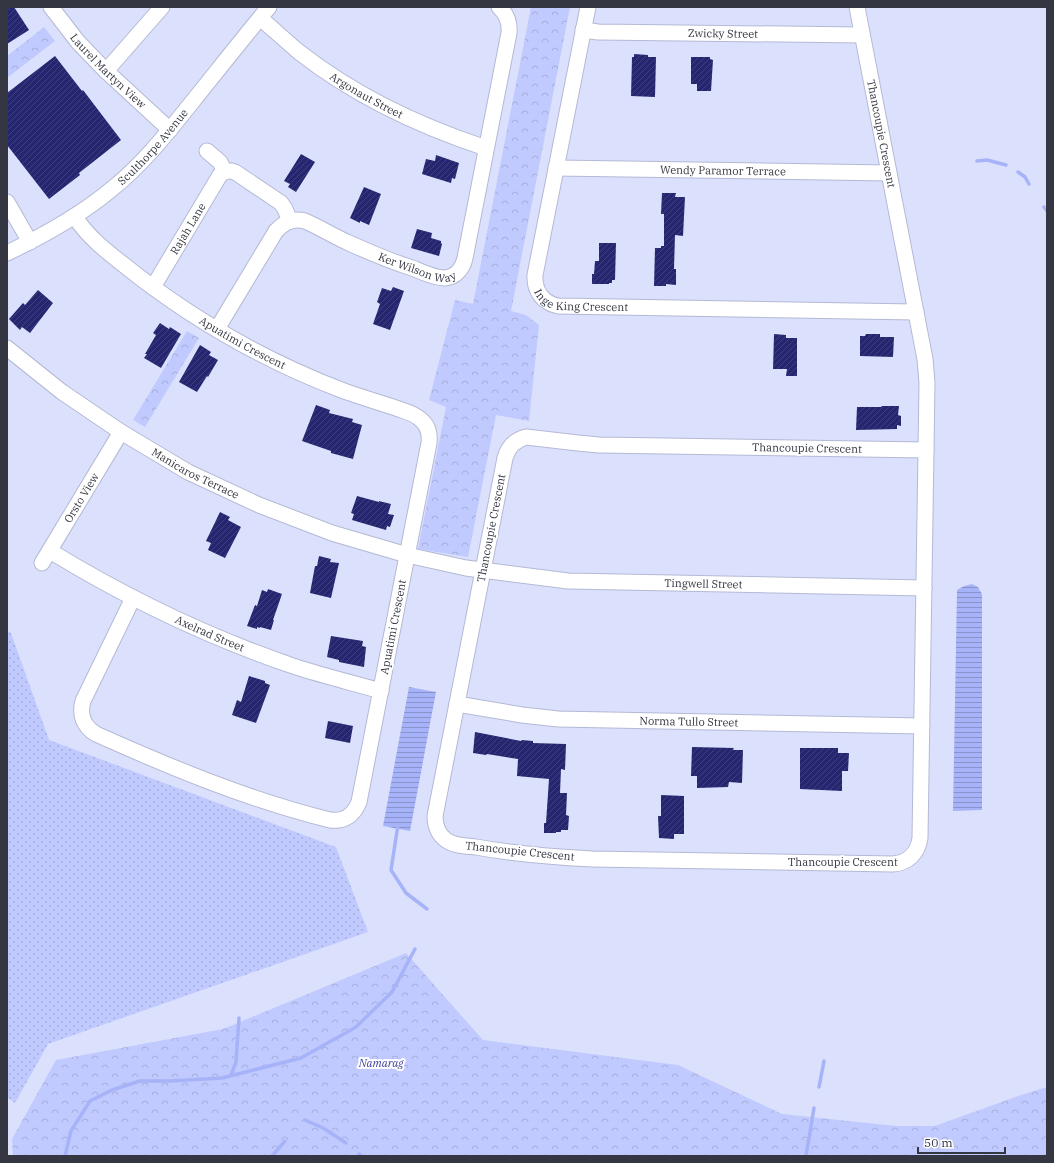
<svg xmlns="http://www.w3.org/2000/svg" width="1054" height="1163" viewBox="0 0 1054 1163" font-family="'IBM Plex Serif',serif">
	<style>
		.grass { fill: url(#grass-dots) }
		.park { fill: url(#park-crowns) }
		.water { fill: url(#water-rules) }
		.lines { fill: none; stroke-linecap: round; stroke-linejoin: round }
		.stream { stroke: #a7b3f8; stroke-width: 3.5 }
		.building { fill: url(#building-hatch) }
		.minor-casing { stroke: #b4b9d4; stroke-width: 17 }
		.minor { stroke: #fff; stroke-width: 15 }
		.labels { text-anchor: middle; stroke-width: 4; stroke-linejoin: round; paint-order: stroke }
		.street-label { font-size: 11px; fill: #343641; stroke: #fff }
		.park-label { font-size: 11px; font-style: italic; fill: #3c3fa0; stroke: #fff }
	</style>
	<defs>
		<pattern id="grass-dots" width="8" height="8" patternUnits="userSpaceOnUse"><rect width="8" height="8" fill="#c0cafe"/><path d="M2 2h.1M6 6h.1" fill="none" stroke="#a6aedb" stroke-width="1.8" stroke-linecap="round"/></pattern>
		<pattern id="park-crowns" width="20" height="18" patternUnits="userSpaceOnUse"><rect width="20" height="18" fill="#c0cafe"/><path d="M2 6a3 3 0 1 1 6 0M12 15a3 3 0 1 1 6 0" fill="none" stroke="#a6aedb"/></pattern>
		<pattern id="water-rules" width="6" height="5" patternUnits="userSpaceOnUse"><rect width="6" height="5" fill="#a7b3f8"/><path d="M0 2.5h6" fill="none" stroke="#8992ca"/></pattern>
		<pattern id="building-hatch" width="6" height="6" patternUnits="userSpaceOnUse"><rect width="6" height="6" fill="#25266f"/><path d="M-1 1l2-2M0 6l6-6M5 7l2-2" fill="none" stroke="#3d3e7c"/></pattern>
	</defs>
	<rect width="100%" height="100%" fill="#dbe1fd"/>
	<!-- grass -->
	<path class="grass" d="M7 631 11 633 49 740 336 847 368 932 48 1044 15 1103 7 1097Z"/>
	<!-- park -->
	<g class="park">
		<path d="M531 7H570L511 311 526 315 539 325 529 421 496 415 468 557 418 549 446 407 429 400 455 300 473 304Z"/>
		<path d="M44 27 55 41 7 78V56Z"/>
		<path d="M187 331 199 338 145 427 133 420Z"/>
		<path d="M406 953 483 1040 678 1065 782 1114 896 1126H935L1021 1095 1047 1087V1156H13L12 1139 56 1060 223 1029Z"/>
	</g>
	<!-- water -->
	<g class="water">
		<path d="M972 584 978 587 982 594V810L953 811 957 590 964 586Z"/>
		<path d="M409 687 436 692 410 831 383 826Z"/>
	</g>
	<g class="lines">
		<!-- stream -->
		<g class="stream">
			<path d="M977 161 987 160 1006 165"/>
			<path d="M1018 172 1025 177 1029 184"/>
			<path d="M1044 207 1047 211"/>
			<path d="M398 825 391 870 406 893 427 909"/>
			<path d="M231 1075 236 1062 239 1018"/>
			<path d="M819 1087 824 1061"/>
			<path d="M305 1120 323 1128 346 1143"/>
			<path d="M359 1154 361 1156"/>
			<path d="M65 1156 71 1131 90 1101 112 1090 140 1081H170L222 1078 301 1058 356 1027 392 992 415 949"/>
			<path d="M272 1156 285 1141"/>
			<path d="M806 1156 814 1108"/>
		</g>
	</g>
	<!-- building -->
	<g class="building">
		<path d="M7 7H14L29 30 7 44Z"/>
		<path d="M634 54 648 55V57H656L655 97 631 96 632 57H634Z"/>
		<path d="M55 56 82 91 83 90 121 140 79 173 80 175 49 199 7 145V93Z"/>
		<path d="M691 57H710V59L713 60 711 91H697V84H691Z"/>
		<path d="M301 154 315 162 296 192 288 187 290 184 284 181Z"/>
		<path d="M436 155 459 163 455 179 452 178 451 183 422 174 426 159 435 161Z"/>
		<path d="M364 187 381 194 369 225 360 221V223L350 218Z"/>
		<path d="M662 193H676L675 197H685L683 236 675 235 674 269H676V285L666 284V286H654L655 248H661V246H664V214H661Z"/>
		<path d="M417 229 432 233 431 238 441 241V243L442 244 439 256 411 248Z"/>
		<path d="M599 243H616L615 280H612V283H609V284H592V274H594L595 261H599Z"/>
		<path d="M393 287 404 291 390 330 373 324 380 304 377 302 382 288 391 291Z"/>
		<path d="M38 290 53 303 30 333 22 327 20 330 9 319 23 303 25 305Z"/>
		<path d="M160 323 169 329 170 327 181 334 161 368 144 358 147 354H145L156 335 153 333Z"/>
		<path d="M774 334 786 335V338H797V376H786L787 369H773Z"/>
		<path d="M866 334H880V337H894L893 357 860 356V336H865Z"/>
		<path d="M200 345 211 352 209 355 218 360 208 377 207 376 197 392 179 382Z"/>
		<path d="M316 405 330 410 329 413 353 419 352 422 362 425 353 459 331 453V451L302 441Z"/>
		<path d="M882 406H899L898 415 901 416V426L897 425V429L856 430 857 407H881Z"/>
		<path d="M357 496 379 502V501L391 504 388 514 394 515 390 527 387 526 386 530 352 520 354 514 351 513Z"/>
		<path d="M220 512 230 517 228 520 241 527 225 558 208 550 211 543 206 541Z"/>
		<path d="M319 556 331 559 330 562 339 563 331 598 310 593 315 566H317Z"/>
		<path d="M268 589 282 594 273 620H274L271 630 260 627V628L257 627V629L247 626 255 605 257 606 262 590 267 592Z"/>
		<path d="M331 636 363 641 362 646 366 647 364 667 339 662V660L327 657Z"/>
		<path d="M249 676 265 681V683L270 685 256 723 232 715 237 700 241 702Z"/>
		<path d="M328 721 353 726 350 743 325 738Z"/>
		<path d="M475 732 521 741 522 740 533 741V743L566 744 565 770 561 769 560 793H567L566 815 569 816 568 830H561V832H556V833H544V823H546L549 779 517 776 518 759 487 754 486 755 473 753Z"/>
		<path d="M692 747 734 748 733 750H743L742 783 729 782 728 787 697 788V776H691Z"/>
		<path d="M800 748H838V753H849L848 771H842V791L800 789Z"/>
		<path d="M661 795 684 796V834H674V839L659 838 658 816H661Z"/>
	</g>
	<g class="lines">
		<defs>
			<g id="minor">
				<path id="s1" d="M51 7 78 42 106 71 170 130"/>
				<path id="s2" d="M588 7 535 275C534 291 543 303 558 306L916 312"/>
				<path id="s3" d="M857 7 925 359 927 383 926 450"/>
				<path id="s4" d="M260 18C273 29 286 41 299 52 355 96 419 126 486 148"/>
				<path id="s5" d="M583 30 598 32 862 35"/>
				<path d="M106 71 162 7"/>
				<path d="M207 151 220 162 225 172"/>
				<path id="s6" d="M556 168 889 173"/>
				<path d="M7 202 30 242"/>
				<path id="s7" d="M75 217C88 237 106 251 124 265 190 318 265 361 344 391 361 397 378 402 396 408 404 411 414 413 420 419 428 425 430 434 429 443L359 802C354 815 344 822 330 820 249 800 172 768 96 734 84 727 79 715 83 701L133 598"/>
				<path id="s8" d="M7 253C45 235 81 215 113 188 144 163 168 132 193 101 218 70 243 38 269 7"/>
				<path id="s9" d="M153 287 220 175C225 171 229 170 235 172L281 203 285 209 290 221"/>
				<path id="s10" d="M217 329 276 231C284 222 294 218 305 221 321 228 335 237 349 243 371 253 393 262 415 269 424 273 435 278 445 278 456 277 463 268 465 258L509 33C510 22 507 14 499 7"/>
				<path id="s11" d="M7 348 62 392 121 432 188 472 259 505 332 533 407 555 466 568 568 581 924 588"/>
				<path d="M526 437 578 443 599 445 926 450 920 838C918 853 908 863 893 864L592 859C553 857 514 854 476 847 466 846 454 846 446 840 438 834 435 825 435 816L505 458C508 447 515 440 526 437Z"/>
				<path id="s12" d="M50 551C127 598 210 638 296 667 324 676 353 683 381 691"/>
				<path id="s13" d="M42 563 121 432"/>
				<path id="s14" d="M457 704 522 715 558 719 922 726"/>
			</g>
		</defs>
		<!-- minor casing -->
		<use href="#minor" class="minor-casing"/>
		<!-- minor -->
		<use href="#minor" class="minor"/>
	</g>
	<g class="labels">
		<!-- street labels -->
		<g class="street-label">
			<text dy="4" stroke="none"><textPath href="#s5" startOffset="140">Zwicky Street</textPath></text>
			<text dy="4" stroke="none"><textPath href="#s1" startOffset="86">Laurel Martyn View</textPath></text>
			<text dy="4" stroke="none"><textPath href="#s4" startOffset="132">Argonaut Street</textPath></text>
			<text dy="4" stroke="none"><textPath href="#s3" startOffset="129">Thancoupie Crescent</textPath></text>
			<text dy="4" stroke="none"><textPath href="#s8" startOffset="182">Sculthorpe Avenue</textPath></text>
			<text dy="4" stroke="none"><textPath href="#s6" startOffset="167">Wendy Paramor Terrace</textPath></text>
			<text dy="4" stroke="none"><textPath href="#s9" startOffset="68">Rajah Lane</textPath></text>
			<text dy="4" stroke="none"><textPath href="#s10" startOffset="269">Ker Wilson Way</textPath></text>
			<text dy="4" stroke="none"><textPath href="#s2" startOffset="337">Inge King Crescent</textPath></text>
			<text dy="4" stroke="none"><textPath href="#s7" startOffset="211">Apuatimi Crescent</textPath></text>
			<text transform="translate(807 448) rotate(1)" y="4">Thancoupie Crescent</text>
			<text dy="4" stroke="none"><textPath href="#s11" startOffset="227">Manicaros Terrace</textPath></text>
			<text dy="4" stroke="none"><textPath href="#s13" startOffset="76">Orsto View</textPath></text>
			<text transform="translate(491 528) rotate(-79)" y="4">Thancoupie Crescent</text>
			<text dy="4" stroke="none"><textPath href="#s11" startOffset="753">Tingwell Street</textPath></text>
			<text transform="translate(393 627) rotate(-79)" y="4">Apuatimi Crescent</text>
			<text dy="4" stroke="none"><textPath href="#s12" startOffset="180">Axelrad Street</textPath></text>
			<text dy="4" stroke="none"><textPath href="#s14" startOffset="233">Norma Tullo Street</textPath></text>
			<text transform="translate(520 851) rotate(6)" y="4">Thancoupie Crescent</text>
			<text x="843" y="866">Thancoupie Crescent</text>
		</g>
		<!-- park labels -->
		<g class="park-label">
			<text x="381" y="1067">Namarag</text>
		</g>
	</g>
	<!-- border -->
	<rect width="1054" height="1163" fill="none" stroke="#343641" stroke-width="16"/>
	<!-- scale -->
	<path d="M918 1147v6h87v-6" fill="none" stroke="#343641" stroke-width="2"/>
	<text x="924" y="1147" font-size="12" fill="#343641" stroke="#ffffff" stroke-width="3" paint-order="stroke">50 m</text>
</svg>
